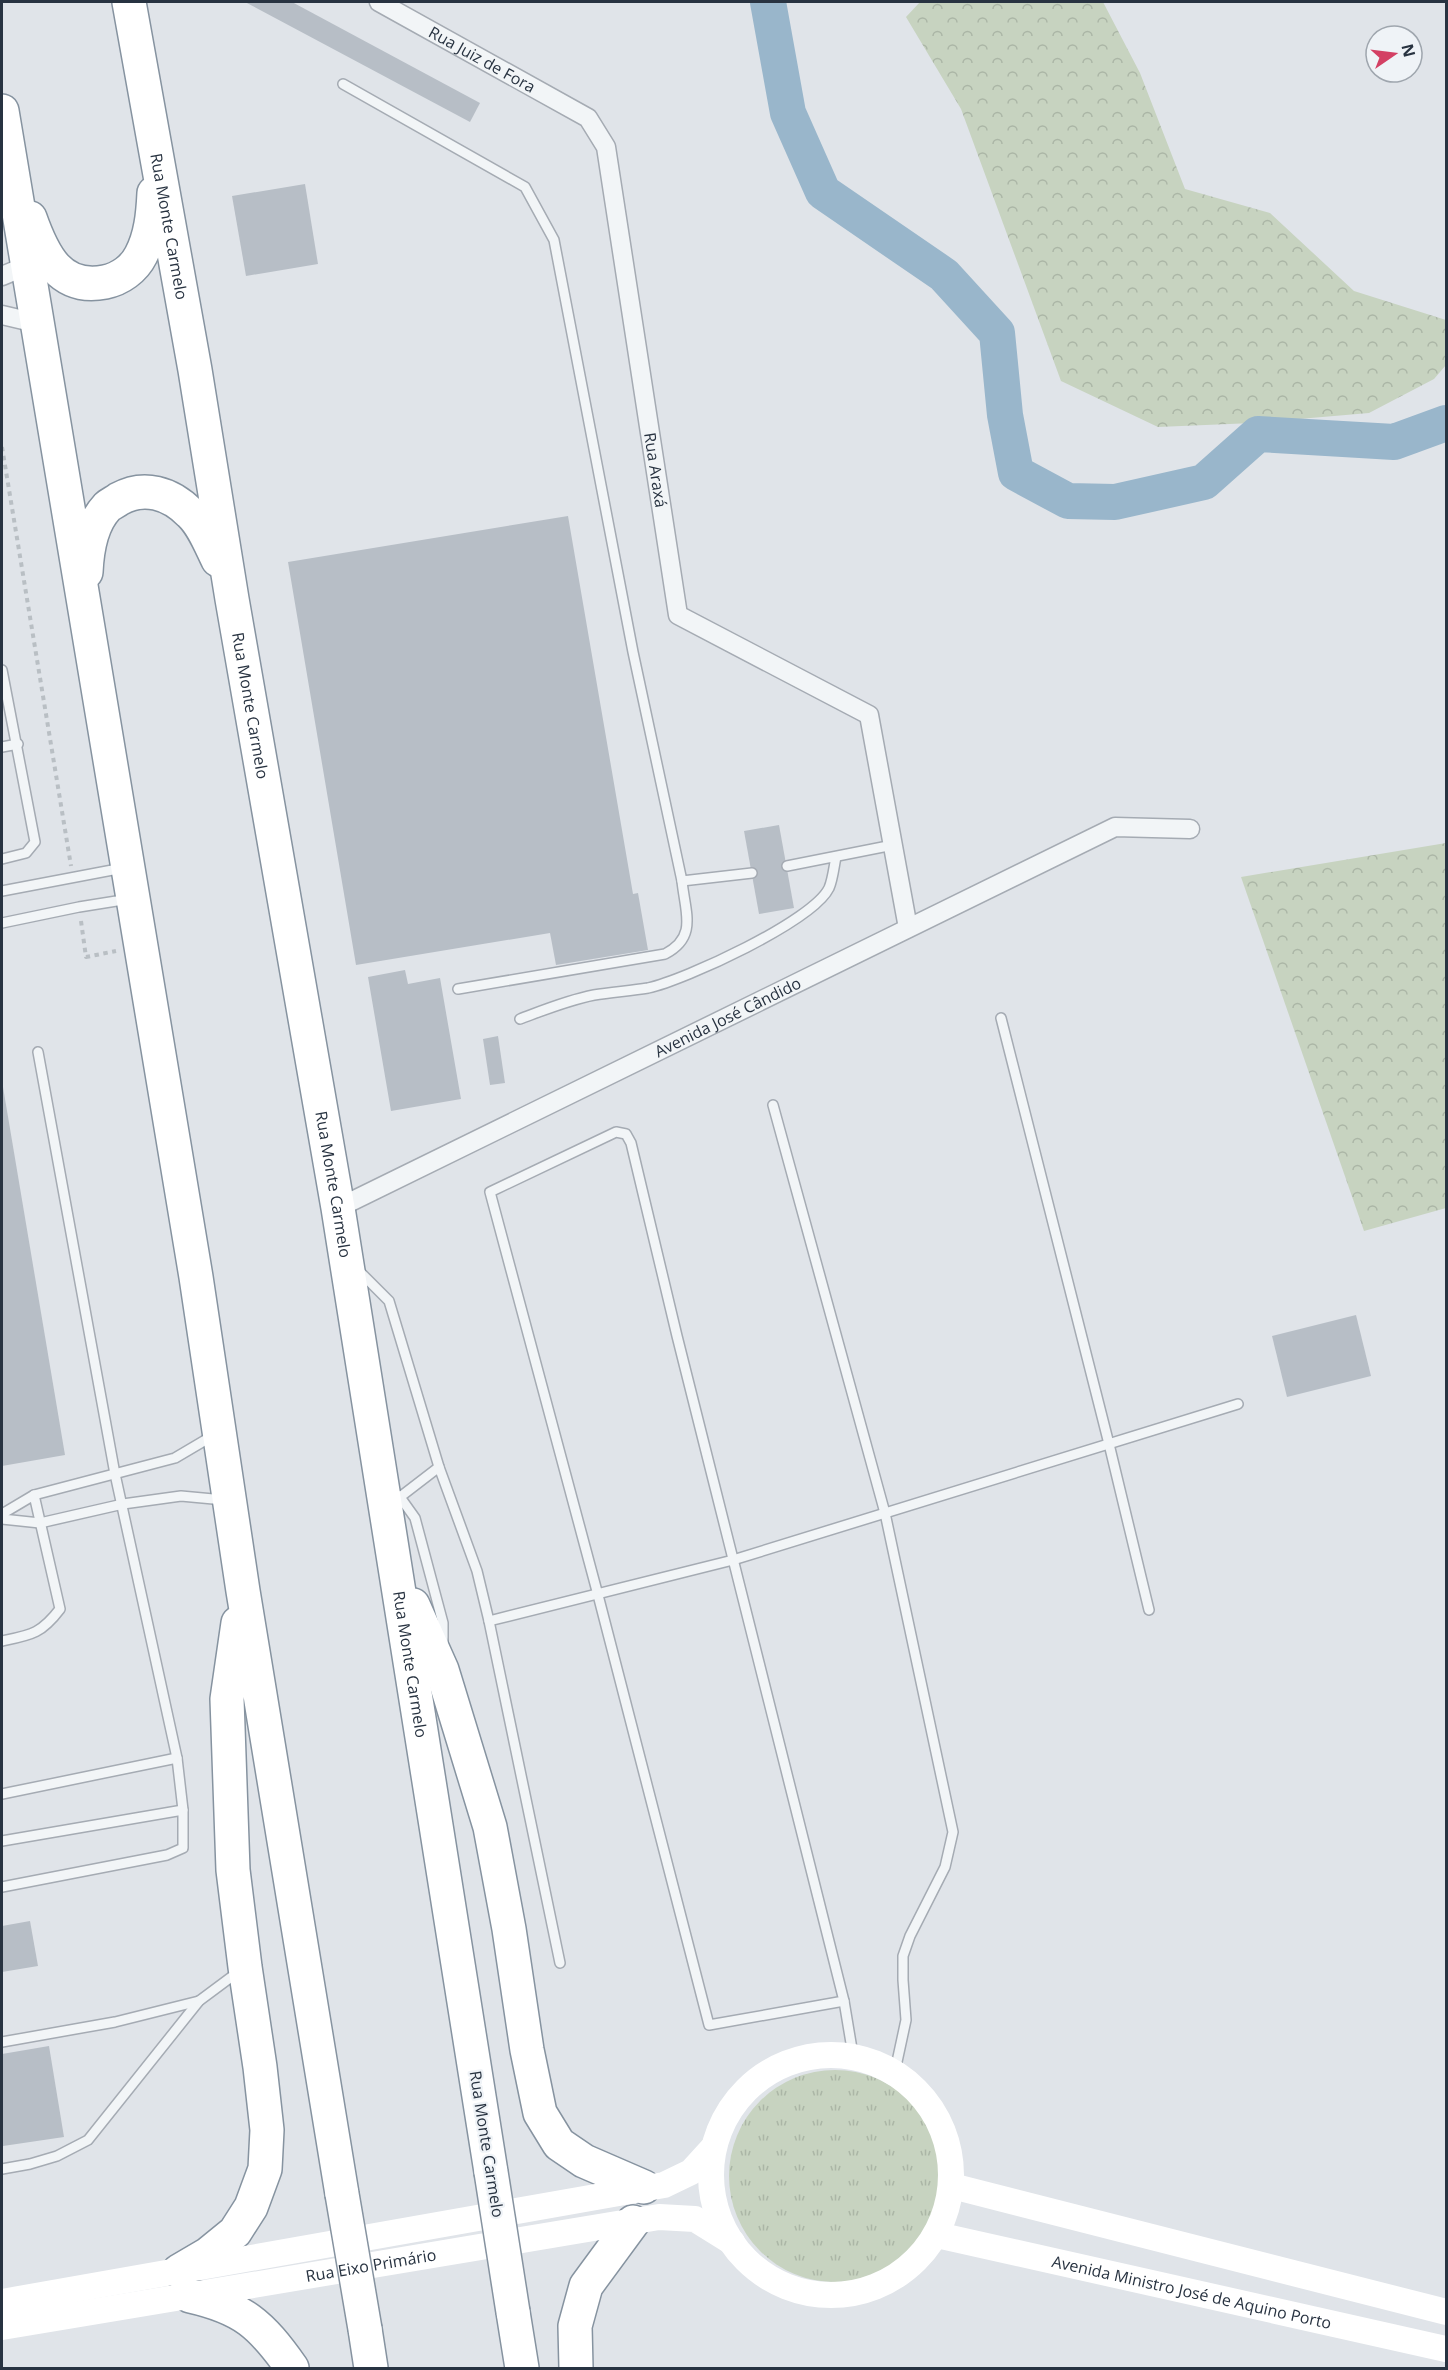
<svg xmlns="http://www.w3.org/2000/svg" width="1448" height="2370" viewBox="0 0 1448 2370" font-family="'Open Sans',sans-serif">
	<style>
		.grass { fill: url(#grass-tufts) }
		.forest { fill: url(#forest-crowns) }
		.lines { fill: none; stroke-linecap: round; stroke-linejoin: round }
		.river { stroke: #99b6cb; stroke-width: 36 }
		.building { fill: #b7bec6 }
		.lane-casing { stroke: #a5abb3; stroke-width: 12 }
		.street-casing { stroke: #a5abb3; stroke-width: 21 }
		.highway-casing { stroke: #8693a0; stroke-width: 36 }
		.path { stroke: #b9bfc4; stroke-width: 4; stroke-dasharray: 4.5 4.5; stroke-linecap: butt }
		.lane { stroke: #f2f5f7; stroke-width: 9 }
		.street { stroke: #f2f5f7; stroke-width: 18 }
		.secondary { stroke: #fff; stroke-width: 26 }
		.highway { stroke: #fff; stroke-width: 33 }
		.highway-bridge-casing { stroke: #8693a0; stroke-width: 36; stroke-linecap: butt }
		.highway-bridge { stroke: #fff; stroke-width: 33 }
		.labels { text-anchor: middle; stroke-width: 4.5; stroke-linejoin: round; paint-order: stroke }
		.street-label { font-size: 16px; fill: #283341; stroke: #eff3f7 }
	</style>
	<defs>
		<pattern id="grass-tufts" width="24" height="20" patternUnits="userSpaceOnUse" patternTransform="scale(1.5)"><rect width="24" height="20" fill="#c7d3c0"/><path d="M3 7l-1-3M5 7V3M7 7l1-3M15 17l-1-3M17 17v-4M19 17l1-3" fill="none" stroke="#abb6a6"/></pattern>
		<pattern id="forest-crowns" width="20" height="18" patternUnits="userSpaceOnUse" patternTransform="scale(1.5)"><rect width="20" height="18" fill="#c7d3c0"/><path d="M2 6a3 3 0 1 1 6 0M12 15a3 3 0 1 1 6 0" fill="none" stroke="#abb6a6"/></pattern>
	</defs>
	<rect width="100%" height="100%" fill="#e0e4e9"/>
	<!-- grass -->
	<circle class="grass" cx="835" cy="2176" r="106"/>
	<!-- forest -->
	<g class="forest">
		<path d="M920 2H1103L1140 73 1185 189 1270 213 1354 291 1446 320V365L1434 379 1369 413 1253 423 1158 427 1061 381 961 109 906 17Z"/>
		<path d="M1446 843V1208L1364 1231 1241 877Z"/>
	</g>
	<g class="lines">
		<!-- river -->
		<path class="river" d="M768 2 788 113 823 192 944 275 997 333 1005 415 1016 473 1068 501 1115 502 1204 482 1258 434 1394 442 1446 423"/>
	</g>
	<!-- building -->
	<g class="building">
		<path d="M245 2H292L480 103 470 122Z"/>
		<path d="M305 184 318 264 246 276 232 196Z"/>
		<path d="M568 516 633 894 638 893 648 950 556 965 550 933 356 965 288 562Z"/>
		<path d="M779 825 794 908 759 914 744 831Z"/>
		<path d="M405 970 408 984 440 978 461 1099 391 1111 368 977Z"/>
		<path d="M498 1036 505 1083 490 1085 483 1039Z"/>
		<path d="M3 1087 65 1455 2 1466V1088Z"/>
		<path d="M1356 1315 1371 1376 1287 1397 1272 1336Z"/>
		<path d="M30 1921 38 1966 2 1972V1926Z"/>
		<path d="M49 2046 64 2137 3 2146 2 2054Z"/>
	</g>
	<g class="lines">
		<defs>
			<g id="lane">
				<path d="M343 84 525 187 554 240 633 652 682 881 752 873"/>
				<path d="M2 670 35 842 26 853 2 859"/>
				<path d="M2 747 18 744"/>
				<path d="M787 866 893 845"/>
				<path d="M2 891 123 868"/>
				<path d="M2 923 79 907 129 899"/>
				<path d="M458 989 665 954C698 937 685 912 682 881"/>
				<path d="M1001 1018 1109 1444 1149 1610"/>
				<path d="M520 1019C544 1010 568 1000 594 995 611 992 630 991 648 988 685 980 813 921 829 888 833 879 834 866 836 857"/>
				<path d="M773 1105 885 1513 953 1832 945 1867 910 1936 903 1956V1980L906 2020 895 2071"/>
				<path d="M616 1132 626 1134 631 1143 677 1336 844 2001 709 2025 598 1595 490 1192Z"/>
				<path d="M359 1271 389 1301 439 1467 477 1571 489 1621 733 1560 1238 1404"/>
				<path d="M391 1491 400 1497 415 1518 443 1623V1644"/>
				<path d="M400 1497 439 1467"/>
				<path d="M2 1514 34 1495 175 1458 214 1435"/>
				<path d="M2 1519 40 1523 123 1504 181 1496 224 1500"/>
				<path d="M489 1621 560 1963"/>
				<path d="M2 1641C31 1635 41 1634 60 1609L34 1495"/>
				<path d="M2 1794 177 1758"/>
				<path d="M2 1841 183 1810"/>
				<path d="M2 1887 167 1855 183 1848V1810L177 1758 115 1474 38 1052"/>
				<path d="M844 2001 853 2055"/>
				<path d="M2 2042 115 2022 199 2001"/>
				<path d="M2 2169 30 2164 57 2156 88 2140 199 2001 238 1972"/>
			</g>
			<g id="street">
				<path id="s1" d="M379 2 588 118 606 147 678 615 869 715 908 928"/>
				<path d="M2 276 26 266"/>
				<path d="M2 315 36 323"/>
				<path id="s2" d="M338 1208 1115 827 1190 829"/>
			</g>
			<g id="highway">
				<path id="s5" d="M129 2 195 370 232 599 338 1208 491 2172"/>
				<path d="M2 111 196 1277 243 1591 342 2194"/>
				<path d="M30 218C43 255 60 291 105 282 120 279 134 269 141 255 151 236 153 214 154 193"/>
				<path d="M86 572C87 550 91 524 107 507 110 504 115 502 119 499 144 485 170 493 190 513 203 525 210 544 218 560"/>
				<path d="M413 1605 442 1670 490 1827 509 1929 527 2050 540 2113 559 2144 584 2161 644 2187"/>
				<path d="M179 2271 208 2254 235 2232 251 2207 265 2169 267 2130 260 2067 245 1967 233 1870 227 1699 238 1623"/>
				<path d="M190 2296C243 2308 261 2324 292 2368"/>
				<path d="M513 2312 522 2368"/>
				<path d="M365 2329 371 2368"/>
				<path d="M576 2368 575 2326 586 2286 633 2222"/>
			</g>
		</defs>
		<!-- lane casing -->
		<use href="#lane" class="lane-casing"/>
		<!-- street casing -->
		<use href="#street" class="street-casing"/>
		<!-- highway casing -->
		<use href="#highway" class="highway-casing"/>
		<!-- path -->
		<g class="path">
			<path d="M2 447 71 866"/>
			<path d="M81 921 86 957 116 951"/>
		</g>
		<!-- lane -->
		<use href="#lane" class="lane"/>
		<!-- street -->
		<use href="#street" class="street"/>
		<!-- secondary -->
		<g class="secondary">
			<circle cx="831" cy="2175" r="120"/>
			<path d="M952 2186 1446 2312"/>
			<path id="s3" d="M937 2235 1446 2349"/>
			<path d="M2 2302 664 2185 691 2172 712 2149"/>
			<path id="s4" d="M2 2327 659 2217 695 2219 732 2242"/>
		</g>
		<!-- highway -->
		<use href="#highway" class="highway"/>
		<defs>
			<g id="highway-bridge">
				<path d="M491 2172 513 2312"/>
				<path d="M342 2194 365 2329"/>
			</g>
		</defs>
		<!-- highway-bridge casing -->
		<use href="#highway-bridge" class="highway-bridge-casing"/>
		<!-- highway-bridge -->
		<use href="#highway-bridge" class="highway-bridge"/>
	</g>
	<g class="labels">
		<!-- street labels -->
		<g class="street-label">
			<text dy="6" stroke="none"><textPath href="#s1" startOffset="118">Rua Juiz de Fora</textPath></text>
			<text dy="6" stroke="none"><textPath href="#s5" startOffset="228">Rua Monte Carmelo</textPath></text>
			<text dy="6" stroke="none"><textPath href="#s1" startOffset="600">Rua Araxá</textPath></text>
			<text dy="6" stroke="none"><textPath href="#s5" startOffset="714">Rua Monte Carmelo</textPath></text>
			<text dy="6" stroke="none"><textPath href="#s2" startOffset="434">Avenida José Cândido</textPath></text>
			<text dy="6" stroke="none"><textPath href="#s5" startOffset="1200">Rua Monte Carmelo</textPath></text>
			<text dy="6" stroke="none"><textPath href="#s5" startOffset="1686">Rua Monte Carmelo</textPath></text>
			<text transform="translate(487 2144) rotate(81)" y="6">Rua Monte Carmelo</text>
			<text dy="6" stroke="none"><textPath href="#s4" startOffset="374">Rua Eixo Primário</textPath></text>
			<text dy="6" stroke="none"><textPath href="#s3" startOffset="261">Avenida Ministro José de Aquino Porto</textPath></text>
		</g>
	</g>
	<!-- border -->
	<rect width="1448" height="2370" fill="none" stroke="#283341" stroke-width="6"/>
	<!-- north arrow -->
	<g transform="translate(1394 54) rotate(76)"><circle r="28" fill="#eff3f7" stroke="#9fa6ae" stroke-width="1.5"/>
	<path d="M0-4.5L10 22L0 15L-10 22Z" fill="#d34064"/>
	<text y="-9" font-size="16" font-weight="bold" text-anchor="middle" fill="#283341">N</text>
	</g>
</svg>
